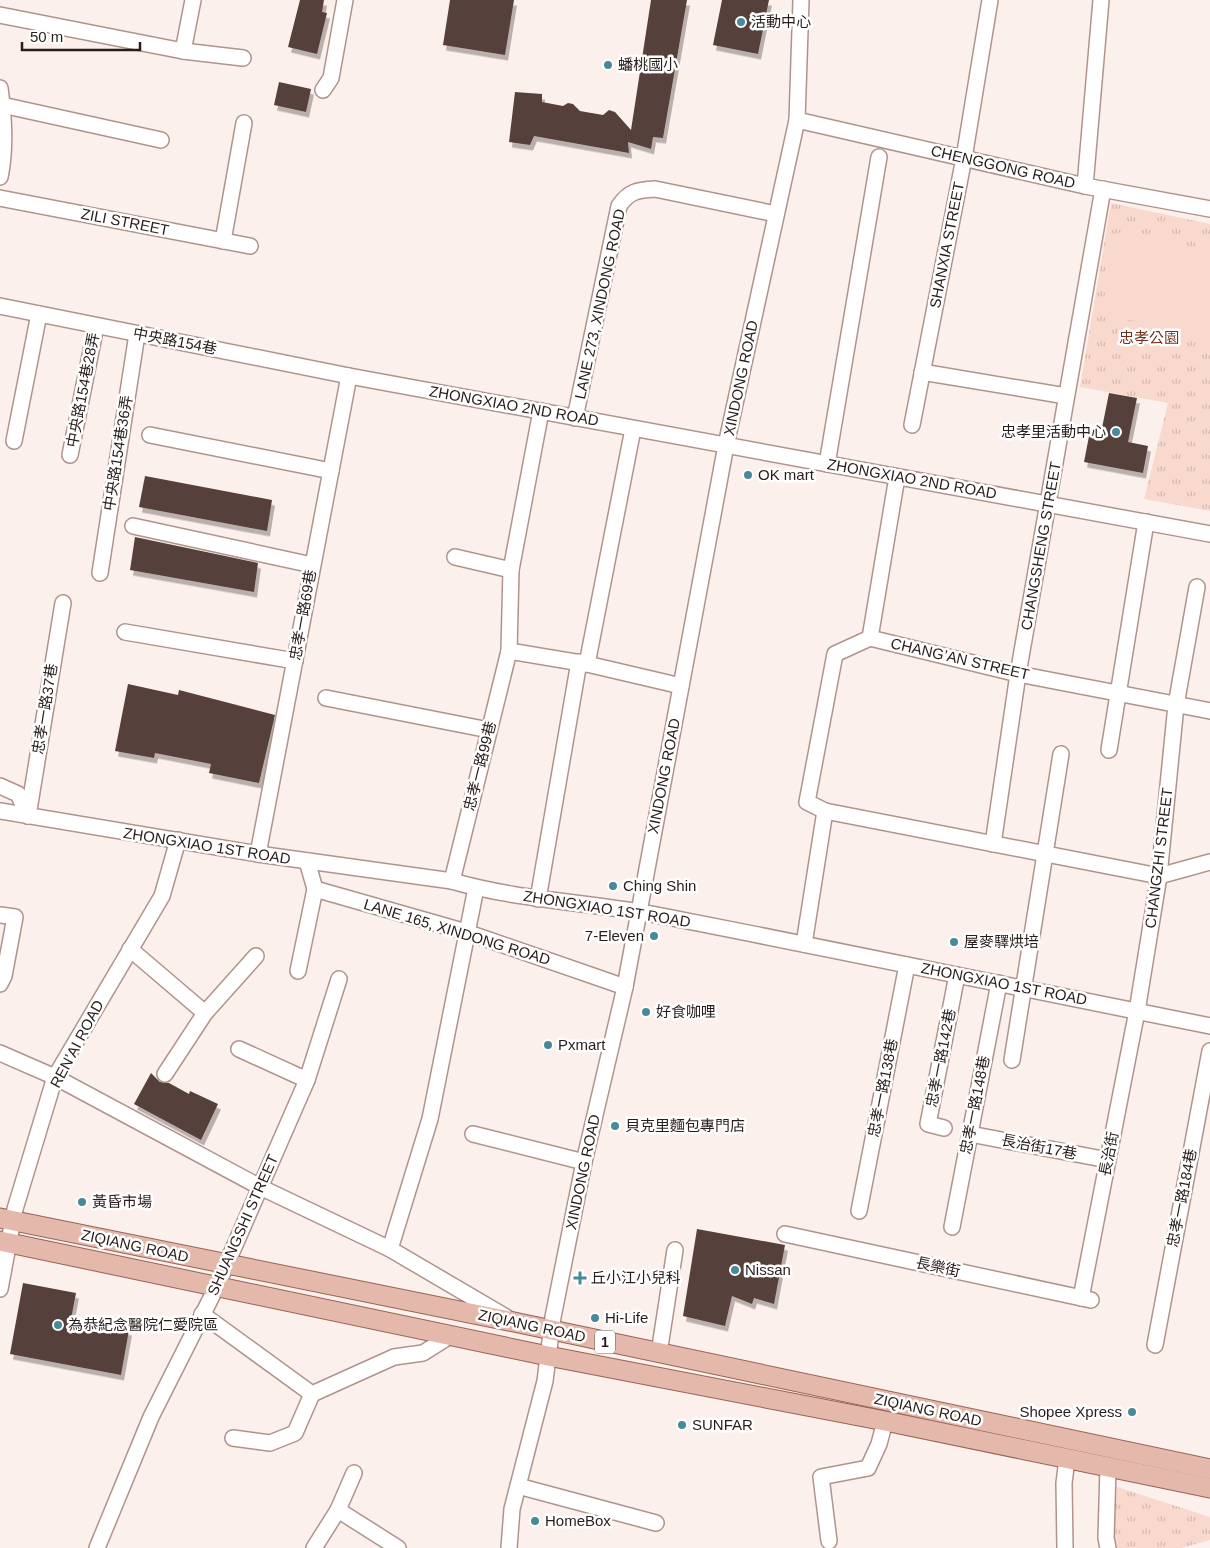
<svg xmlns="http://www.w3.org/2000/svg" width="1210" height="1548" viewBox="0 0 1210 1548" font-family="Helvetica,'Noto Sans TC',sans-serif">
	<style>
		.park { fill: url(#park-tufts) }
		.pitch { fill: #f9d8ce }
		.building { fill: #57403a; filter: url(#shadow) }
		.lines { fill: none; stroke-linecap: round; stroke-linejoin: round }
		.minor-casing { stroke: #af948c; stroke-width: 18 }
		.major-casing { stroke: #976354; stroke-width: 21 }
		.minor { stroke: #fff; stroke-width: 15 }
		.major { stroke: #e5b8ac; stroke-width: 19 }
		.poi-dot { fill: #488a9b; stroke: #fff; stroke-width: 2 }
		.labels { text-anchor: middle; stroke-width: 5; stroke-linejoin: round; paint-order: stroke }
		.shield { fill: #fff; stroke: #68615f; stroke-width: 1 }
		.shield-label { font-size: 14px; font-weight: bold; fill: #281d1a }
		.poi-label { font-size: 15px; fill: #281d1a; stroke: #fff; text-anchor: start }
		.street-label { font-size: 15px; fill: #281d1a; stroke: #fff }
		.park-label { font-size: 15px; fill: #76311d; stroke: #fff }
	</style>
	<defs>
		<pattern id="park-tufts" width="24" height="20" patternUnits="userSpaceOnUse" patternTransform="scale(1.25)"><rect width="24" height="20" fill="#f9d8ce"/><path d="M3 7l-1-3M5 7V3M7 7l1-3M15 17l-1-3M17 17v-4M19 17l1-3" fill="none" stroke="#d5b9b0"/></pattern>
		<filter id="shadow"><feDropShadow dx="3" dy="5.5" stdDeviation="0" flood-color="#0004"/></filter>
	</defs>
	<rect width="100%" height="100%" fill="#fcf0ec"/>
	<!-- park -->
	<g class="park">
		<path d="M1111 203 1210 224V511L1144 499 1168 403 1080 387Z"/>
		<path d="M1114 1486 1210 1517V1540L1181 1548H1116L1112 1540Z"/>
	</g>
	<!-- pitch -->
	<path class="pitch" d="M1117 232 1210 251V336L1101 314Z"/>
	<!-- building -->
	<g class="building">
		<path d="M300 0H324L322 12 327 13 317 54 288 47Z"/>
		<path d="M450 0H514L505 55 443 45Z"/>
		<path d="M651 0H687L663 138 653 137 651 149 628 142 629 153 534 136 530 145 509 142 515 92 542 94V102L563 106 568 103 573 104 580 111 603 115 609 110 615 112 631 130Z"/>
		<path d="M722 0H769L758 54 713 45Z"/>
		<path d="M279 82 311 89 306 112 274 105Z"/>
		<path d="M1109 393 1137 398 1128 442 1148 446 1143 473 1084 462 1090 431 1101 433Z"/>
		<path d="M145 476 272 500 267 531 139 507Z"/>
		<path d="M135 537 258 563 254 592 130 570Z"/>
		<path d="M128 684 178 695 179 690 275 715 259 783 209 773 211 764 155 753 154 758 115 751Z"/>
		<path d="M151 1073 160 1082 169 1083 189 1094 190 1091 218 1104 201 1140 134 1104Z"/>
		<path d="M697 1229 785 1245 774 1304 754 1298 752 1304 732 1296 725 1326 683 1316Z"/>
		<path d="M23 1283 76 1293 71 1319 129 1330 121 1375 10 1354Z"/>
	</g>
	<g class="lines">
		<defs>
			<g id="minor">
				<path d="M0 15 183 51 243 58"/>
				<path d="M183 51 193 0"/>
				<path d="M0 88C4 117 6 149 0 177"/>
				<path d="M323 90 331 78 345 0"/>
				<path d="M2 105 161 140"/>
				<path d="M797 120 1085 186 1210 209"/>
				<path d="M1085 186 1101 0"/>
				<path d="M0 198 250 246"/>
				<path d="M223 241 244 123"/>
				<path d="M0 306 349 376 1210 534"/>
				<path d="M922 372 1066 396"/>
				<path d="M575 418 619 206C629 191 638 190 655 189L776 214"/>
				<path d="M912 425 964 158 990 0"/>
				<path d="M150 435 331 471"/>
				<path d="M14 441 39 314"/>
				<path d="M70 455 96 326"/>
				<path d="M827 464 879 157"/>
				<path d="M897 477 870 638 1018 674 1210 711"/>
				<path d="M133 526 312 565"/>
				<path d="M455 557 511 570"/>
				<path d="M100 573 137 334"/>
				<path d="M125 632 295 661"/>
				<path d="M509 651 587 664 633 429"/>
				<path d="M587 664 681 686"/>
				<path d="M326 698 489 730"/>
				<path d="M1109 750 1146 522"/>
				<path d="M0 786 18 794 28 816"/>
				<path d="M0 811 258 854 452 881C521 901 592 902 662 916 845 952 1028 989 1210 1026"/>
				<path d="M825 811 807 802 835 654 870 638"/>
				<path d="M28 816 63 603"/>
				<path d="M993 844 1018 674 1103 189"/>
				<path d="M258 854 349 376"/>
				<path d="M307 861 315 889 466 932 625 987"/>
				<path d="M452 881 509 651 511 570 541 411"/>
				<path d="M538 899 579 662"/>
				<path d="M0 915 15 917 4 976 0 984"/>
				<path d="M804 944 825 811 1159 876 1210 862"/>
				<path d="M130 949 205 1013"/>
				<path d="M298 971 315 889"/>
				<path d="M239 1049 307 1080"/>
				<path d="M0 1053 55 1077 260 1187 390 1249 506 1317"/>
				<path d="M1012 1060 1061 754"/>
				<path d="M165 1074 205 1013 256 956"/>
				<path d="M944 1128 928 1124 957 975"/>
				<path d="M473 1134 584 1162"/>
				<path d="M970 1134 1108 1160"/>
				<path d="M859 1211 907 965"/>
				<path d="M952 1227 999 983"/>
				<path d="M785 1234 1091 1300"/>
				<path d="M390 1249 430 1119 476 888"/>
				<path d="M0 1289 15 1209 55 1077 162 896 178 840"/>
				<path d="M1081 1298 1137 1011 1159 876 1176 705 1197 587"/>
				<path d="M202 1314 312 1394 394 1357 423 1353 450 1336"/>
				<path d="M1155 1345 1210 1051"/>
				<path d="M659 1353 675 1250"/>
				<path d="M233 1438 270 1443 295 1433 312 1394"/>
				<path d="M518 1486 656 1523"/>
				<path d="M338 1510 398 1548"/>
				<path d="M829 1541 821 1477 868 1468 879 1444 885 1421"/>
				<path d="M97 1548 151 1417 217 1286 307 1080 339 979"/>
				<path d="M314 1548 338 1510 354 1473"/>
				<path d="M509 1548 512 1509 545 1381 553 1317 584 1162 625 987 726 445 797 120 801 0"/>
				<path d="M1065 1548 1064 1483 1067 1459"/>
				<path d="M1108 1548 1106 1538 1108 1468"/>
			</g>
			<g id="major">
				<path d="M0 1218 514 1322 1210 1469"/>
				<path d="M0 1241 548 1356 885 1421 1210 1488"/>
			</g>
		</defs>
		<!-- minor casing -->
		<use href="#minor" class="minor-casing"/>
		<!-- major casing -->
		<use href="#major" class="major-casing"/>
		<!-- minor -->
		<use href="#minor" class="minor"/>
		<!-- major -->
		<use href="#major" class="major"/>
	</g>
	<!-- markers -->
	<g class="poi-dot">
		<circle cx="741" cy="22" r="5"/>
		<circle cx="608" cy="65" r="5"/>
		<circle cx="1116" cy="432" r="5"/>
		<circle cx="748" cy="475" r="5"/>
		<circle cx="613" cy="886" r="5"/>
		<circle cx="654" cy="936" r="5"/>
		<circle cx="954" cy="942" r="5"/>
		<circle cx="646" cy="1012" r="5"/>
		<circle cx="548" cy="1045" r="5"/>
		<circle cx="615" cy="1126" r="5"/>
		<circle cx="82" cy="1202" r="5"/>
		<circle cx="735" cy="1270" r="5"/>
		<path d="M577.5 1270.5h5v5h5v5h-5v5h-5v-5h-5v-5h5z"/>
		<circle cx="595" cy="1318" r="5"/>
		<circle cx="58" cy="1325" r="5"/>
		<circle cx="1132" cy="1412" r="5"/>
		<circle cx="682" cy="1425" r="5"/>
		<circle cx="535" cy="1521" r="5"/>
	</g>
	<g class="labels">
		<!-- shield labels -->
		<rect class="shield" x="595" y="1330.5" width="20" height="23" rx="4"/>
		<g class="shield-label">
			<text x="605" y="1347">1</text>
		</g>
		<!-- poi labels -->
		<g class="poi-label">
			<text x="751" y="27">活動中心</text>
			<text x="618" y="70">蟠桃國小</text>
			<text x="1106" y="437" text-anchor="end">忠孝里活動中心</text>
			<text x="758" y="480">OK mart</text>
			<text x="623" y="891">Ching Shin</text>
			<text x="644" y="941" text-anchor="end">7-Eleven</text>
			<text x="964" y="947">屋麥驛烘培</text>
			<text x="656" y="1017">好食咖哩</text>
			<text x="558" y="1050">Pxmart</text>
			<text x="625" y="1131">貝克里麵包專門店</text>
			<text x="92" y="1207">黃昏市場</text>
			<text x="745" y="1275">Nissan</text>
			<text x="591" y="1283">丘小江小兒科</text>
			<text x="605" y="1323">Hi-Life</text>
			<text x="68" y="1330">為恭紀念醫院仁愛院區</text>
			<text x="1122" y="1417" text-anchor="end">Shopee Xpress</text>
			<text x="692" y="1430">SUNFAR</text>
			<text x="545" y="1526">HomeBox</text>
		</g>
		<!-- street labels -->
		<g class="street-label">
			<text transform="translate(1003 167) rotate(13)" y="5">CHENGGONG ROAD</text>
			<text transform="translate(125 222) rotate(11)" y="5">ZILI STREET</text>
			<text transform="translate(947 245) rotate(-79)" y="5">SHANXIA STREET</text>
			<text transform="translate(600 304) rotate(-78)" y="5">LANE 273, XINDONG ROAD</text>
			<text transform="translate(175 341) rotate(11)" y="5">中央路154巷</text>
			<text transform="translate(741 378) rotate(-78)" y="5">XINDONG ROAD</text>
			<text transform="translate(83 390) rotate(-79)" y="5">中央路154巷28弄</text>
			<text transform="translate(514 406) rotate(10)" y="5">ZHONGXIAO 2ND ROAD</text>
			<text transform="translate(118 453) rotate(-81)" y="5">中央路154巷36弄</text>
			<text transform="translate(912 479) rotate(10)" y="5">ZHONGXIAO 2ND ROAD</text>
			<text transform="translate(1041 546) rotate(-80)" y="5">CHANGSHENG STREET</text>
			<text transform="translate(303 615) rotate(-80)" y="5">忠孝一路69巷</text>
			<text transform="translate(960 659) rotate(13)" y="5">CHANG’AN STREET</text>
			<text transform="translate(45 709) rotate(-81)" y="5">忠孝一路37巷</text>
			<text transform="translate(480 766) rotate(-76)" y="5">忠孝一路99巷</text>
			<text transform="translate(664 776) rotate(-79)" y="5">XINDONG ROAD</text>
			<text transform="translate(207 846) rotate(9)" y="5">ZHONGXIAO 1ST ROAD</text>
			<text transform="translate(1159 858) rotate(-83)" y="5">CHANGZHI STREET</text>
			<text transform="translate(607 909) rotate(9)" y="5">ZHONGXIAO 1ST ROAD</text>
			<text transform="translate(457 932) rotate(17)" y="5">LANE 165, XINDONG ROAD</text>
			<text transform="translate(1004 984) rotate(11)" y="5">ZHONGXIAO 1ST ROAD</text>
			<text transform="translate(77 1044) rotate(-62)" y="5">REN’AI ROAD</text>
			<text transform="translate(941 1058) rotate(-79)" y="5">忠孝一路142巷</text>
			<text transform="translate(883 1088) rotate(-79)" y="5">忠孝一路138巷</text>
			<text transform="translate(975 1105) rotate(-79)" y="5">忠孝一路148巷</text>
			<text transform="translate(1039 1147) rotate(11)" y="5">長治街17巷</text>
			<text transform="translate(1109 1154) rotate(-79)" y="5">長治街</text>
			<text transform="translate(583 1172) rotate(-78)" y="5">XINDONG ROAD</text>
			<text transform="translate(1182 1198) rotate(-79)" y="5">忠孝一路184巷</text>
			<text transform="translate(243 1225) rotate(-66)" y="5">SHUANGSHI STREET</text>
			<text transform="translate(135 1246) rotate(12)" y="5">ZIQIANG ROAD</text>
			<text transform="translate(938 1267) rotate(12)" y="5">長樂街</text>
			<text transform="translate(532 1326) rotate(12)" y="5">ZIQIANG ROAD</text>
			<text transform="translate(928 1410) rotate(12)" y="5">ZIQIANG ROAD</text>
		</g>
		<!-- park labels -->
		<g class="park-label">
			<text x="1149" y="343">忠孝公園</text>
		</g>
	</g>
	<!-- scale -->
	<path d="M22 42v8h118v-8" fill="none" stroke="#281d1a" stroke-width="2.5"/>
	<text x="30" y="42" font-size="15" fill="#281d1a" stroke="#ffffff" stroke-width="4" paint-order="stroke">50 m</text>
</svg>
